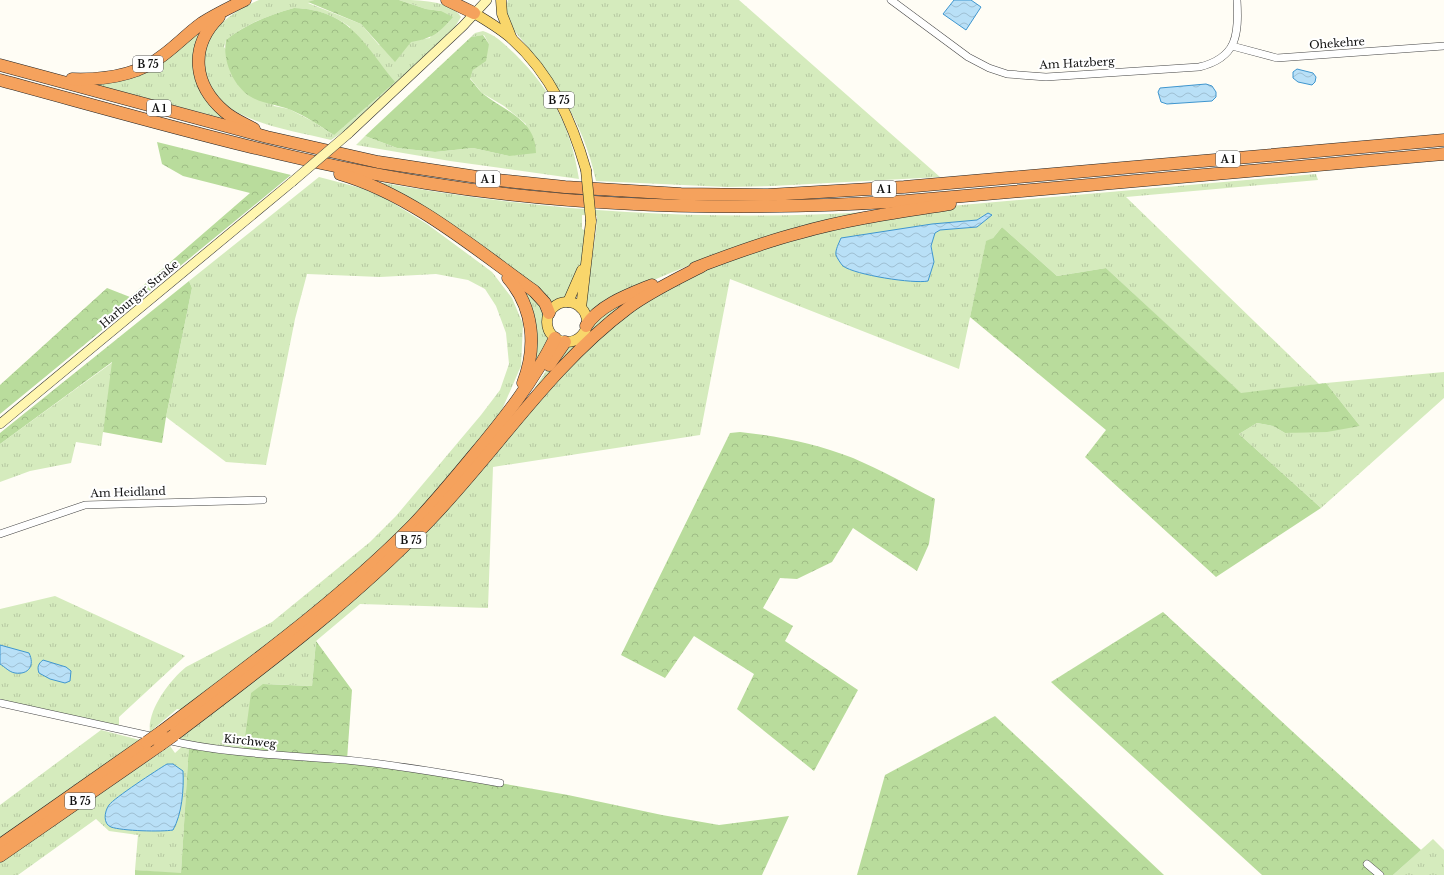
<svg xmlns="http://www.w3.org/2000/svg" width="1444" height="875" viewBox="0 0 1444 875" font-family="'Libre Baskerville',serif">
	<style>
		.grass { fill: url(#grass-tufts); fill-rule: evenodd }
		.forest { fill: url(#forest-crowns) }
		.water { fill: url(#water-waves); stroke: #3f96cf }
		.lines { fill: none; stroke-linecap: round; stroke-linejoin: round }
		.street-casing { stroke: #444; stroke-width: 8 }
		.secondary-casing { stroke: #333; stroke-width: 10 }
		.primary-casing { stroke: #222; stroke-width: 11 }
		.highway-casing { stroke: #222; stroke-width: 13 }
		.street { stroke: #fff; stroke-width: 7 }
		.secondary { stroke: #fff6b0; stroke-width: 9 }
		.primary { stroke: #f9d66b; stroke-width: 10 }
		.highway { stroke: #f5a25d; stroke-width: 12 }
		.secondary-bridge-casing { stroke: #333; stroke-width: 10; stroke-linecap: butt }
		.primary-bridge-casing { stroke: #222; stroke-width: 11; stroke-linecap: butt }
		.highway-bridge-casing { stroke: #222; stroke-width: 13; stroke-linecap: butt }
		.secondary-bridge { stroke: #fff6b0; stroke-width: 9 }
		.primary-bridge { stroke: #f9d66b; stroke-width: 10 }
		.highway-bridge { stroke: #f5a25d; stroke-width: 12 }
		.labels { text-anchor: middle; stroke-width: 4; stroke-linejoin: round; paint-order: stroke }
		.shield { fill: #fff; stroke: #585858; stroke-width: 1 }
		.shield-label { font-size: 10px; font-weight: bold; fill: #111 }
		.street-label { font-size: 11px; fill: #111; stroke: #fff }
	</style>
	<defs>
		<pattern id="grass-tufts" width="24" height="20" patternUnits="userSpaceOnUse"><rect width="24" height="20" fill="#d5ebbd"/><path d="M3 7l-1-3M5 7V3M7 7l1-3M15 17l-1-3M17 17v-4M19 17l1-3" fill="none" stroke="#b6c8a1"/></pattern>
		<pattern id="forest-crowns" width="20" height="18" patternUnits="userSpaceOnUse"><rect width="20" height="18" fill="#b9dc9c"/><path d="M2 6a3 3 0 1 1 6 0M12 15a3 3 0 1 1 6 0" fill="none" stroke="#9ebc85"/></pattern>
		<pattern id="water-waves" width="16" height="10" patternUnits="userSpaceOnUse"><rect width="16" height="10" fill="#b9e0f7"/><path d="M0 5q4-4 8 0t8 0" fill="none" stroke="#9ebfd3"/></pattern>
	</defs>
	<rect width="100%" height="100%" fill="#fffdf5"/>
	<!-- grass -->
	<g class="grass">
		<path d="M259 0H314L308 3 361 24 379 45 430 38 441 11 426 9 399 0C417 0 451 0 461 17L450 35 355 124 331 140C295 131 254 126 224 104 216 99 213 90 209 82 189 41 227 14 259 0ZM294 8C316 9 332 14 350 27L334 135 312 121 289 109 274 106 224 47 226 40C245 24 269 15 294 8Z"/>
		<path d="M508 0H739L940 177 772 186 727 187 596 181C583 118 547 68 505 20L504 13Z"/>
		<path d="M211 20 196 66 233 121 82 81 120 78Z"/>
		<path d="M483 31C496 35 505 45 515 54 552 91 571 127 579 179L450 161 356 145 365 136 397 148 435 152 473 148 509 156 526 124 504 106 482 93 470 78 473 70 489 44 484 35 471 37 475 33Z"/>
		<path d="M1316 174 1318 180 1126 197 1319 384 1241 394 1106 268 1057 276 1002 227 993 238 986 242 959 369 730 279 700 435 493 467 488 608 360 604 316 641 312 686 264 684 244 749 194 743 179 739 255 679 560 375 635 306 692 274 747 253 851 224 928 208ZM988 213 977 227 940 230 935 233 931 246 933 254 924 226 977 220Z"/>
		<path d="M319 177 361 188 385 198 427 224 492 272 512 298 523 324 521 366 501 412 439 490 401 530 332 594 184 710 177 709 150 732C147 710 170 680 186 667L272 622 370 542 396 516 481 415 500 390 509 364 506 333 496 306 485 289 468 280 436 274 380 277 307 274 295 319 266 465 226 462 166 417 192 288 189 281Z"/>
		<path d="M372 181C535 211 701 222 867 212 772 238 674 261 590 314L587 312 585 303 596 232 597 216 582 215V229L586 231C584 246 581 287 568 297 564 300 556 302 551 304Z"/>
		<path d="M520 285 540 301 545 313 543 322 548 342 537 364 532 361Z"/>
		<path d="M643 292 528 398 562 347C590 339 580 334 597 318 608 308 629 299 643 292Z"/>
		<path d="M113 362 101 446 76 442 71 463 30 471 0 482V444Z"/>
		<path d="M1444 372V398L1321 508 1239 434 1257 423 1273 426 1285 433 1360 426 1326 383Z"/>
		<path d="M55 596 185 656 119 717V728L0 703V609Z"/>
		<path d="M101 730 140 740 0 840V805Z"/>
		<path d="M185 744H189L181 874 135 870 138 835 109 831 96 819 18 875H0V862L170 746 175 753Z"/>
		<path d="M1433 839 1444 850V875H1393Z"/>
	</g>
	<!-- forest -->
	<g class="forest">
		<path d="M314 0H399L426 9 441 11 453 17C438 34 433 38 411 42L395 62 361 24 308 2Z"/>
		<path d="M294 8C350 10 363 43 395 82L334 135C320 126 307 117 291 110 279 105 265 104 253 98 234 88 222 61 226 40 246 24 269 15 294 8Z"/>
		<path d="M483 35 489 44 486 61 473 70 470 79C474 83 478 89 482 93 504 111 536 119 536 153L509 156 473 148 435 152 397 148 365 136 471 37Z"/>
		<path d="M157 142 291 175 0 414V385L107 288 130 297 250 193 183 176 162 164Z"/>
		<path d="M1002 227 1057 276 1106 268 1241 393 1326 383 1360 426 1327 432 1285 433 1273 426 1257 423 1239 434 1321 508 1216 577 1085 457 1106 430 970 317 986 241 993 238Z"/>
		<path d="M189 281 192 288 166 417 162 443 103 432 112 362 0 444V433Z"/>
		<path d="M740 432C778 436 817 444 853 458 881 470 908 485 935 499L929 544 917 571 853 528 832 562 797 579 780 578 763 608 793 626 785 641 858 690 814 771 737 709 754 674 694 636 665 678 621 655 730 433Z"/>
		<path d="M1163 612 1421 850 1393 875H1262L1051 682Z"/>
		<path d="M316 641 352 690 347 760 500 783 568 795 662 815 719 825 789 816 762 875H135V870L181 873 189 744 243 752 251 693 263 684 312 686Z"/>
		<path d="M995 716 1164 875H857L885 775Z"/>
	</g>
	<!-- water -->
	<g class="water">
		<path d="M954 0H971L981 7 966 30 943 14Z"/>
		<path d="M1297 69 1313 73 1316 77 1315 82 1312 85 1298 82 1293 78V72Z"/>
		<path d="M1206 84 1212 86 1216 92V97L1212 101 1167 104 1161 102 1158 92 1160 88Z"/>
		<path d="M988 213 992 215 977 227 940 230 935 233 931 246 934 262 928 281C914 284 855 275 843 266 841 264 837 258 836 255 835 250 839 243 841 238L932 224 977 220Z"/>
		<path d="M0 645 29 653C35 665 29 675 15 673 9 672 5 667 0 664Z"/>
		<path d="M43 660 66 667 71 671 70 681 65 683 50 679 39 673C37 667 38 664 43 660Z"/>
		<path d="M167 764H173L183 771C184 789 182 814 173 830 162 832 122 831 111 827 103 824 104 812 109 805 114 798 157 770 167 764Z"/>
	</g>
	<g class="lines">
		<defs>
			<g id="street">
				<path d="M891 0 968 57 989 68 1007 74 1046 77 1199 67C1237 58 1239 35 1237 0"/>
				<path d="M1232 46 1277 58 1444 46"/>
				<path d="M0 534 85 505 263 500"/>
				<path d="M0 703 155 737"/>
				<path d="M167 740C226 754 286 755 346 760 398 765 449 774 500 783"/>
				<path d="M1367 864 1380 875"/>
			</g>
			<g id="secondary">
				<path d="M348 134 463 26 487 0"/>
				<path d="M0 424 292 182"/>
			</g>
			<g id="primary">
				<path d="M501 0 502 14 512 39"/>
				<path d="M474 13C487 21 501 29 512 39 551 74 572 121 586 170"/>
				<path d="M568 302 582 270"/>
				<circle cx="567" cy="322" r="20"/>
				<path d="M581 308 591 221"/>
			</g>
			<g id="highway">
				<path d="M447 0 474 13"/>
				<path d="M219 17C189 47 193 85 225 112 233 119 245 124 254 129"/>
				<path d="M0 65 267 137 378 162 497 180 565 187 681 194 768 195 904 187 1444 140"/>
				<path d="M72 79C102 80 137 76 162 56 176 46 188 33 202 23 216 14 231 7 245 0"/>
				<path d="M0 80C141 118 282 160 426 183 585 209 746 211 906 201L1444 154"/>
				<path d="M340 174C412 195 474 248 534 291L545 303 549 313"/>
				<path d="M695 268C729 255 764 242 799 233 848 219 899 212 950 204"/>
				<path d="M508 278C534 308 537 347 523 383"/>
				<path d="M586 326C599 305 630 294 652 285"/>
				<path d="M549 365 565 342"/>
				<path d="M161 732C248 666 337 602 413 525 434 503 453 480 472 457 503 420 534 381 555 338"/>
				<path d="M174 735C262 668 351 602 428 522 496 452 549 367 628 308 651 291 677 279 702 266"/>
				<path d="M0 845 147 742"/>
				<path d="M0 856 160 745"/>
			</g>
		</defs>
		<!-- street casing -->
		<use href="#street" class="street-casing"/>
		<!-- secondary casing -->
		<use href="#secondary" class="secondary-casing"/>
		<!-- primary casing -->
		<use href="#primary" class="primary-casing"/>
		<!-- highway casing -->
		<use href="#highway" class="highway-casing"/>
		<!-- street -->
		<use href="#street" class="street"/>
		<!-- secondary -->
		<use href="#secondary" class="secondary"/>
		<!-- primary -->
		<use href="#primary" class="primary"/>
		<!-- highway -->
		<use href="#highway" class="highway"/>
		<defs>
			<path id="secondary-bridge" d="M292 182 348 134"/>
			<path id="primary-bridge" d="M586 170 591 221"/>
			<g id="highway-bridge">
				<path d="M147 742 161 732"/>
				<path d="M160 745 174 735"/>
			</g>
		</defs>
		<!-- secondary-bridge casing -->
		<use href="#secondary-bridge" class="secondary-bridge-casing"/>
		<!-- primary-bridge casing -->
		<use href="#primary-bridge" class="primary-bridge-casing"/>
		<!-- highway-bridge casing -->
		<use href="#highway-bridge" class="highway-bridge-casing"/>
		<!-- secondary-bridge -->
		<use href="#secondary-bridge" class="secondary-bridge"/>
		<!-- primary-bridge -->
		<use href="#primary-bridge" class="primary-bridge"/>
		<!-- highway-bridge -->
		<use href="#highway-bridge" class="highway-bridge"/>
	</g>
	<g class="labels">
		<!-- shield labels -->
		<g class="shield">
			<rect x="133" y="56" width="30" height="16" rx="3"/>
			<rect x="544" y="92" width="30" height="16" rx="3"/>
			<rect x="147" y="100" width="24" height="16" rx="3"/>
			<rect x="1216" y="151" width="24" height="16" rx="3"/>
			<rect x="476" y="171" width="24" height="16" rx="3"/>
			<rect x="872" y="181" width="24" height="16" rx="3"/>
			<rect x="396" y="532" width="30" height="16" rx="3"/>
			<rect x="65" y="793" width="30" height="16" rx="3"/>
		</g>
		<g class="shield-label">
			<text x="148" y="68">B 75</text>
			<text x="559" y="104">B 75</text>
			<text x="159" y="112">A 1</text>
			<text x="1228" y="163">A 1</text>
			<text x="488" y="183">A 1</text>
			<text x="884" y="193">A 1</text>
			<text x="411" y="544">B 75</text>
			<text x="80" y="805">B 75</text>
		</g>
		<!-- street labels -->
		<g class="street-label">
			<text transform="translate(1337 43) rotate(-4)" y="4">Ohekehre</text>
			<text transform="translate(1077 63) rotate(-3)" y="4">Am Hatzberg</text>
			<text transform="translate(139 294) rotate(-40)" y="4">Harburger Straße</text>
			<text transform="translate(128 492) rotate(-2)" y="4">Am Heidland</text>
			<text transform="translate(250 741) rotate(6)" y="4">Kirchweg</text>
		</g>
	</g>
</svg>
